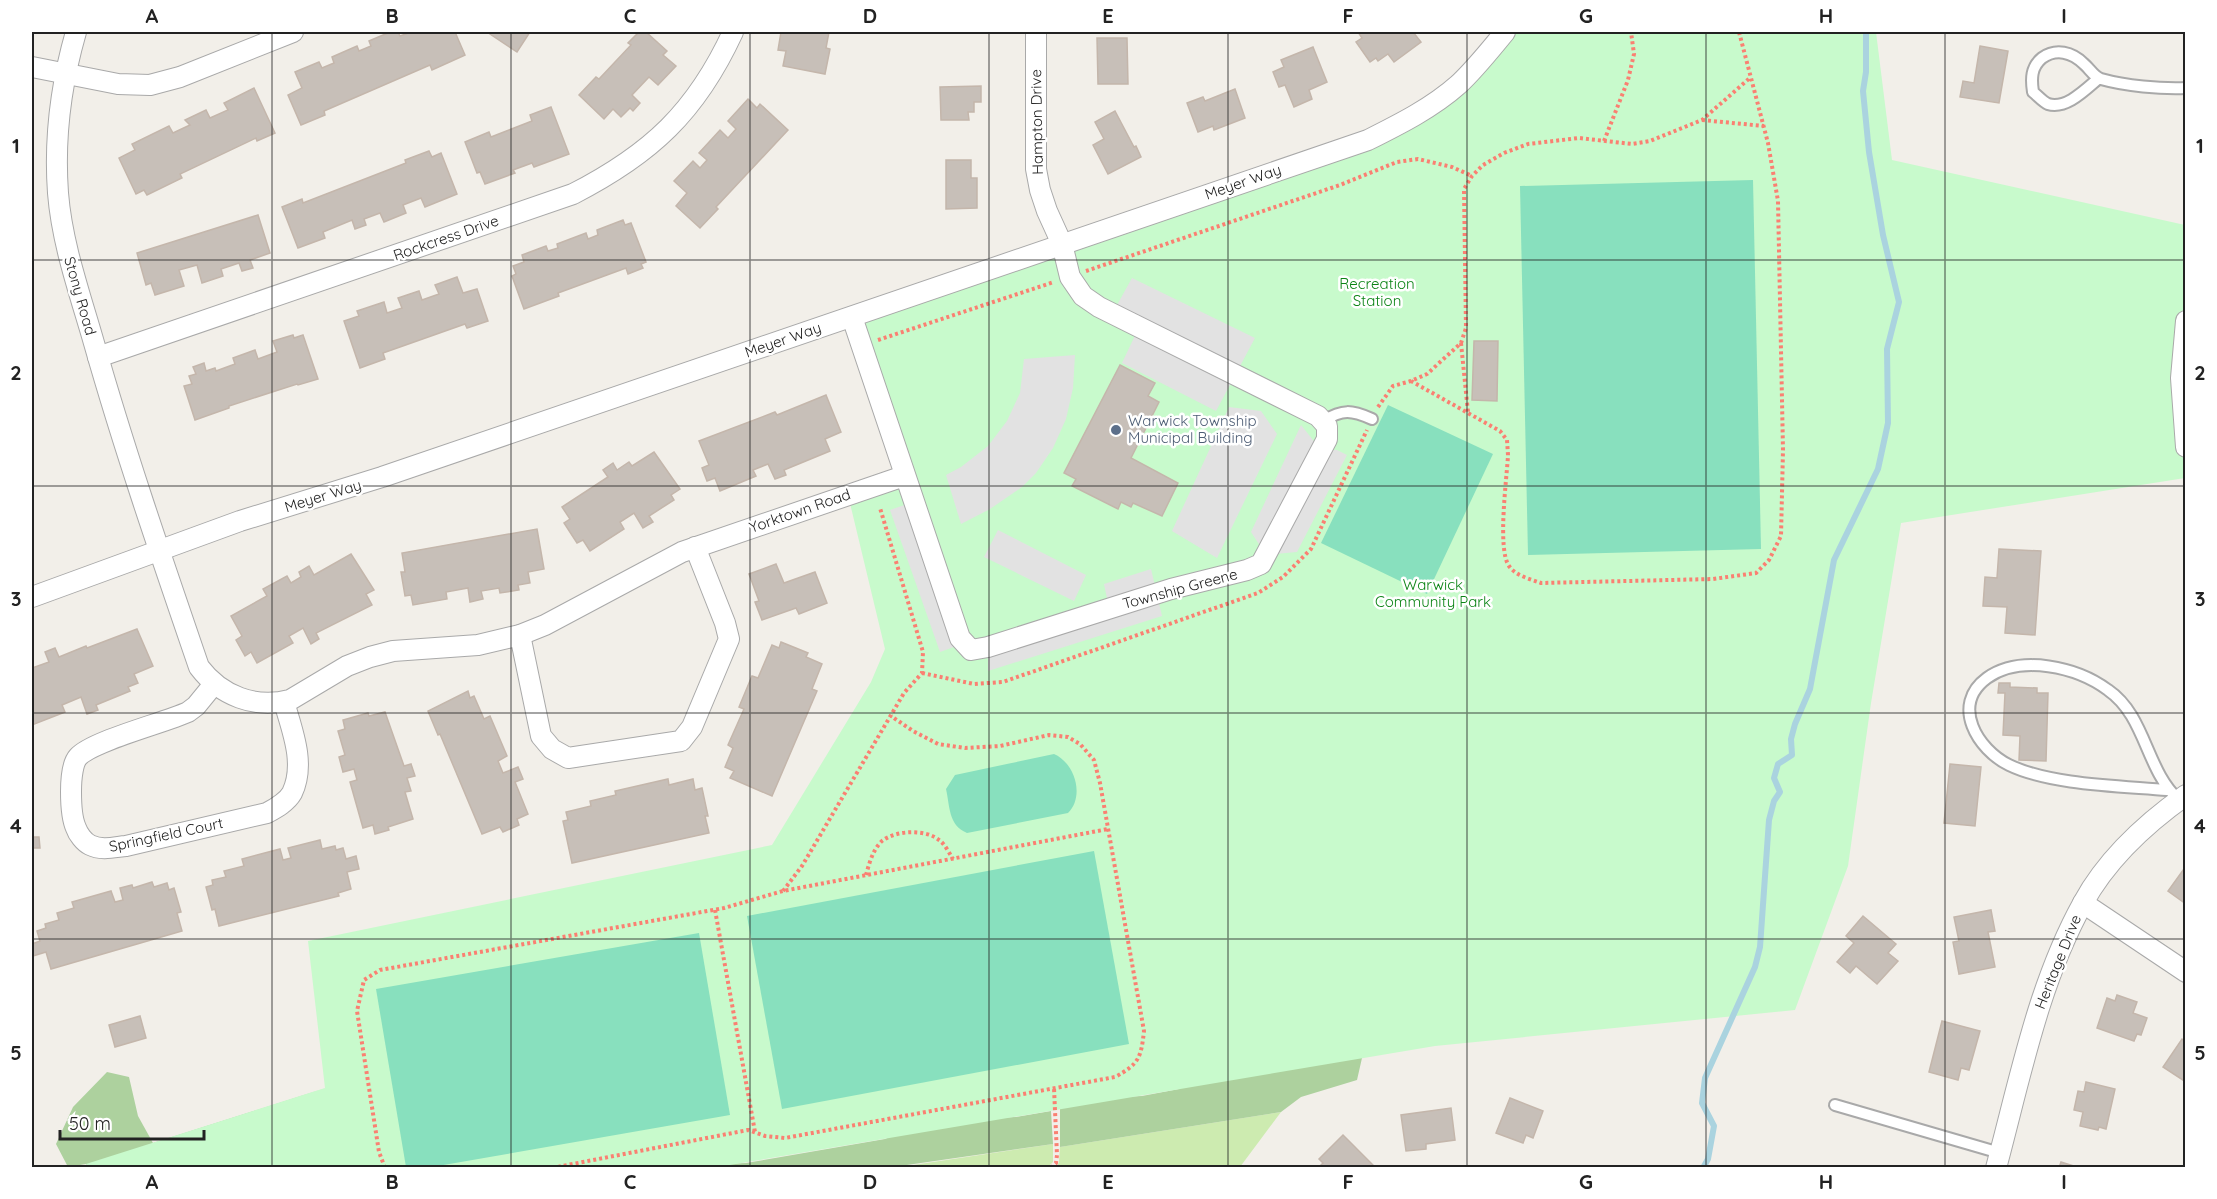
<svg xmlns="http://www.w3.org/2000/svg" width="2217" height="1199" viewBox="0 0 2217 1199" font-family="Quicksand,sans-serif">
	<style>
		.grass { fill: #cdebb0 }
		.forest { fill: #add19e }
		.park { fill: #c8facc }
		.pitch { fill: #88e0be }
		.parking { fill: #e2e2e2 }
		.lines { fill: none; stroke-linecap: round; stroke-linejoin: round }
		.stream { stroke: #aad3df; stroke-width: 6 }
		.building { fill: #c7bfb8; stroke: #c4b6ab; stroke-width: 1.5 }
		.service-casing { stroke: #a9a9a9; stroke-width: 14 }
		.minor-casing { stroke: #a9a9a9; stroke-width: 22 }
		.path { stroke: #fa8072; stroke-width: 4; stroke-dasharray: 3 3; stroke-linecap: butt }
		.service { stroke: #fff; stroke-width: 10 }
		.minor { stroke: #fff; stroke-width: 20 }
		.grid { fill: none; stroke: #222; stroke-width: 1.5; stroke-opacity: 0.55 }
		.service-dot { fill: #5c6f8a; stroke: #fff; stroke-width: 2 }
		.labels { text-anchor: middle; stroke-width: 5; stroke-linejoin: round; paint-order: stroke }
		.street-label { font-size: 15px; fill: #222; stroke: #fff }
		.park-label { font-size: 15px; fill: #0c8416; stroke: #fff }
		.service-label { font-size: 15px; fill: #4e5e75; stroke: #fff; text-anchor: start }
		.neatline { fill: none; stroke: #222; stroke-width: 2 }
		.grid-label { font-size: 20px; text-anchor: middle; font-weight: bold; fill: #222 }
	</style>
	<rect width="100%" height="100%" fill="#f2efe9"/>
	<!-- grass -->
	<g class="grass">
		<path d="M1281 1112 1240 1167 1056 1168 1059 1162 1060 1147Z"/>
		<path d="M1053 1144V1162L1050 1165 1042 1167 893 1168Z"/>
	</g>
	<!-- forest -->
	<g class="forest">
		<path d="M1355 1048 1362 1058 1357 1080 1301 1097 1281 1112 1060 1147V1109L1079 1099 1142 1096 1179 1089 1200 1075Z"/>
		<path d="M107 1072 129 1077 138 1116 153 1143 326 1088 87 1168 86 1164 68 1167 56 1144 73 1107Z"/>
		<path d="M1051 1111 1053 1144 893 1167 642 1168 746 1163 885 1139 924 1121 1016 1117Z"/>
	</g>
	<!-- park -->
	<path class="park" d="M1501 32H1876L1892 160 2185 225V478L1901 523 1871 703 1848 866 1795 1010 1435 1046 718 1167 87 1168 86 1164 325 1088 308 941 772 845 871 682 885 649 848 495 904 476 852 317 1405 122Z"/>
	<!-- pitch -->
	<g class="pitch">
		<path d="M1753 180 1761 549 1528 555 1520 186Z"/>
		<path d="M1388 405 1493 454 1427 594 1321 543Z"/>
		<path d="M1054 754C1075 763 1085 796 1068 813L967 833C948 825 950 806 946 789L955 775Z"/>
		<path d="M1094 851 1129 1044 782 1109 747 916Z"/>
		<path d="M699 933 730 1115 432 1167H406L376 989Z"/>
	</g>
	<!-- parking -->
	<g class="parking">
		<path d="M1132 278 1255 338 1216 411 1122 363 1139 327 1112 314Z"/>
		<path d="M1075 355 1073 388 1066 419 1053 448 1036 473 1022 487 990 509 961 524 946 475 961 467 988 446 1007 421 1020 393 1024 359Z"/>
		<path d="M1229 407 1261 411 1277 434 1217 558 1172 531Z"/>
		<path d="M1301 425 1321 450H1337L1347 455 1297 552 1266 555 1251 532Z"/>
		<path d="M913 502 965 643 940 652 890 510Z"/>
		<path d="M998 530 1086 575 1074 601 984 557Z"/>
		<path d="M1151 569 1162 616 988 671V647L1109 608 1104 584Z"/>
	</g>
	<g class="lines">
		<!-- stream -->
		<path class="stream" d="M1703 1168 1708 1159 1714 1126 1702 1103 1705 1078 1755 967 1760 947 1769 820 1774 801 1780 792 1774 778 1778 764 1792 755 1791 739 1795 724 1810 689 1834 560 1878 469 1888 423 1887 349 1899 302 1883 235 1869 152 1863 91 1866 72V32"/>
	</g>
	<!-- building -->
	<g class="building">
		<path d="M390 32H398L400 36 411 32H455L465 55 432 70 430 65 324 111 325 115 301 125 288 95 302 88 295 72 319 62 322 68 334 63 332 57 357 46 359 51 371 46 369 41Z"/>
		<path d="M487 32H530L517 52Z"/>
		<path d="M639 32H646L667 51 663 55 676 66 658 85 649 77 632 95 640 103 633 111 630 108 621 117 613 109 604 119 579 95 596 77 599 79 631 45 628 43Z"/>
		<path d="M781 32H829L826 48 830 49 825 74 783 66 786 51 778 50Z"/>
		<path d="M1358 32H1413L1421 42 1394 62 1388 54 1378 61 1376 58 1370 62 1356 42 1362 38Z"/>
		<path d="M1097 38H1127L1128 84H1098Z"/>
		<path d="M1980 46 2008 51 1999 103 1960 97 1963 81 1974 83Z"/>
		<path d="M1313 47 1327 82 1309 90 1312 99 1294 107 1285 85 1279 87 1273 72 1284 67 1281 60Z"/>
		<path d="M981 86V102H974V112H968L969 120H941L940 87Z"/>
		<path d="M254 88 275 133 257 141 256 138 180 174 182 178 147 195 144 190 136 194 119 158 135 150 132 144 169 126 173 133 190 125 185 120 206 110 210 118 228 110 224 103Z"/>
		<path d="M1235 89 1245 118 1214 130 1213 126 1198 132 1187 103 1203 97 1205 101Z"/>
		<path d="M748 99 757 108 760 104 788 130 716 207 718 209 700 228 676 206 687 193 674 181 693 161 700 168 707 160 699 153 720 130 728 138 736 129 728 121Z"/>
		<path d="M551 107 569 154 534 167 532 163 513 170 515 173 485 184 480 172 477 173 465 142 489 132 491 137 532 121 530 115Z"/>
		<path d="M1115 111 1134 147 1136 146 1141 157 1108 174 1093 145 1104 139 1095 122Z"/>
		<path d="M429 151 432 157 441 153 457 194 425 207 421 198 403 205 406 213 384 222 380 213 364 219 366 225 355 229 352 220 323 232 325 238 298 248 282 207 302 199 303 203 406 163 405 160Z"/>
		<path d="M946 160H971V178H977V208L946 209Z"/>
		<path d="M258 215 270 253 250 260 253 268 242 271 239 263 221 269 223 276 202 283 197 265 179 270 184 286 155 295 151 283 146 285 137 253Z"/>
		<path d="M623 220 625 225 631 223 646 262 641 264 643 268 628 274 626 268 558 293 559 296 524 309 512 276 516 274 513 266 524 262 522 255 546 246 548 251 558 248 557 244 586 233 588 239 598 235 597 230Z"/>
		<path d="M457 277 463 293 477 289 488 321 467 328 465 324 383 353 385 359 360 368 344 321 359 316 357 311 384 302 387 313 402 308 398 298 419 291 422 300 439 294 435 285Z"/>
		<path d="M293 335 294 338 303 335 318 379 298 385 297 384 229 406V408L195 420 184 386 192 384 189 376 196 374 193 367 204 363 206 371 215 368 216 371 235 364 233 358 255 350 258 359 277 352 273 341Z"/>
		<path d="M1474 341H1498L1497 401 1472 400Z"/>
		<path d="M1120 365 1155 383 1148 396 1159 402 1131 458 1178 483 1162 516 1133 503 1131 507 1121 502 1118 509 1072 486 1076 479 1064 473Z"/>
		<path d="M826 395 841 432 825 439 830 451 784 470 786 475 775 479 768 464 753 470 756 476 720 491 715 478 707 481 702 468 709 465 699 441 775 412 777 415Z"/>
		<path d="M654 452 680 489 671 495 674 500 649 516 653 522 643 528 634 513 620 522 624 529 590 551 583 540 577 543 564 523 570 519 562 507 608 477 603 470 613 463 617 470 629 462 632 466Z"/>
		<path d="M537 529 544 569 528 572 530 583 518 585 519 590 500 593 499 588 481 591 483 599 470 602 468 588 446 592 447 599 413 605 411 595 405 596 401 572H405L402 553Z"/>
		<path d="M1999 549 2041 551 2035 635 2005 633 2007 607 1983 606 1985 577 1997 578Z"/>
		<path d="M351 554 374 590 366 594 372 605 316 633 319 639 311 644 303 628 289 636 293 643 257 663 251 652 245 656 236 640 242 636 231 616 267 596 263 589 287 576 291 583 301 577 299 572 309 566 314 575Z"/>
		<path d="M776 564 784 583 815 572 827 603 799 614 796 608 762 620 755 602 759 601 749 574Z"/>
		<path d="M137 629 153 666 134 674 138 683 128 687 130 691 96 705 98 710 87 714 81 697 62 705 65 712 32 725V668L49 662 45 652 55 648 59 657 86 646 87 648Z"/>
		<path d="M781 642 808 653 806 657 822 664 812 689 817 691 772 796 730 778 734 771 725 767 733 748 728 745 744 709 739 707 752 676 758 678 772 645 779 648Z"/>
		<path d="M1999 683H2010V687L2037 688V693H2048L2046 761 2019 760 2020 736 2003 735 2005 693H1998Z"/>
		<path d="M468 691 470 698 474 696 484 719 490 716 507 756 498 761 503 773 518 767 523 779 515 782 528 814 517 819 519 825 503 832 500 827 482 834 440 734 438 735 428 711Z"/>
		<path d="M385 712 404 766 411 764 415 776 407 778 411 791 405 792 413 819 388 827 389 830 375 834 373 825 363 828 350 782 357 780 354 769 343 772 339 757 345 755 338 731 345 729 343 720 368 713 369 716Z"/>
		<path d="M1950 764 1981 767 1975 826 1944 823Z"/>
		<path d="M668 779 669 785 693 779 695 790 702 788 708 816H705L709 833 572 863 563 821 568 820 566 812 591 806 590 801 616 795 615 791Z"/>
		<path d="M32 837H39L40 848H32Z"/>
		<path d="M320 840 322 849 335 846 336 850 343 848 346 859 356 856 359 869 347 872 351 889 338 893 339 896 219 926 215 909 212 910 206 887 213 885 212 880 226 877 224 871 244 866 242 859 280 849 283 860 291 858 288 848Z"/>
		<path d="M2186 866V904L2168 891Z"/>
		<path d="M152 882 154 887 167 883 169 890 174 888 181 912 177 913 182 931 51 969 46 952 33 956 32 944 40 941 37 931 46 928 45 924 59 920 57 913 74 908 72 902 111 891 115 902 123 900 120 888 132 885 133 888Z"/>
		<path d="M1991 910 1995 931 1988 932 1995 967 1959 974 1953 942 1959 941 1954 917Z"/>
		<path d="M1863 916 1896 944 1888 953 1898 961 1877 984 1856 966 1850 973 1837 962 1854 943 1846 936Z"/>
		<path d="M2117 995 2137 1002 2133 1013 2147 1018 2141 1035 2137 1034 2134 1041 2097 1028 2107 998 2115 1001Z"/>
		<path d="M140 1016 146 1038 115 1047 109 1025Z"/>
		<path d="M1942 1021 1980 1031 1969 1070 1961 1068 1958 1080 1929 1072Z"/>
		<path d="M2182 1039 2186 1042V1082L2163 1067Z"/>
		<path d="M2086 1082 2115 1089 2106 1129 2099 1127 2098 1130 2080 1126 2083 1112 2074 1110 2078 1091 2084 1092Z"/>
		<path d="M1510 1098 1543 1111 1533 1138 1526 1135 1523 1143 1496 1133Z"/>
		<path d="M1451 1108 1455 1140 1426 1144V1149L1406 1151 1401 1115Z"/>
		<path d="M1343 1135 1373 1165 1371 1168H1318L1323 1163 1319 1159Z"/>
		<path d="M2061 1162 2080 1168H2059Z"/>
	</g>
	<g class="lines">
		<defs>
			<g id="service">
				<path d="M2098 79C2086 89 2066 110 2048 104 2043 102 2037 95 2033 92 2031 79 2031 67 2042 58 2056 48 2072 52 2084 64 2090 69 2094 77 2101 79 2126 86 2160 89 2186 88"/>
				<path d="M1323 421C1343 409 1351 410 1372 419"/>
				<path d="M2167 790C2122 786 2050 785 2009 765 1978 750 1950 705 1987 678 2021 654 2077 667 2108 690 2146 716 2146 771 2179 800"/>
				<path d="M1835 1105 2000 1153"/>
			</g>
			<g id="minor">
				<path d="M76 32C61 84 54 138 58 193 62 244 80 294 94 343 125 452 162 559 199 667 221 696 255 709 290 700L347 666 370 657 393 651 478 645 520 635 545 625 682 552 904 476"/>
				<path d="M32 67 118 84 150 85 180 77 293 32"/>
				<path d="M852 317 960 638 971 650 988 647 1171 589 1247 570 1261 564 1327 439V426L1318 416 1099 307 1083 296 1070 277 1062 244 1047 211 1040 190 1036 169V32"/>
				<path d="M2186 321 2181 378 2186 447"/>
				<path d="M98 357 573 194C651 154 696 112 733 32"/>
				<path d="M32 597 240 521 382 477 1368 140C1400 124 1432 108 1459 84 1476 68 1490 50 1505 32"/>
				<path d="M520 635 541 736 552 749 568 758 681 741 692 727 729 639 725 623 695 547"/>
				<path d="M214 684 196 706 188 712C164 723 92 741 78 757 68 768 70 815 76 828 78 834 84 842 90 845 102 851 115 847 126 846L267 813C276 808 287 802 292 793 306 764 292 730 284 702"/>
				<path d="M2083 903 2186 972"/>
				<path d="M1996 1168C2020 1079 2038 984 2083 903 2107 859 2145 824 2186 795"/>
			</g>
		</defs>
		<!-- service casing -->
		<use href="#service" class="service-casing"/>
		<!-- minor casing -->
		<use href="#minor" class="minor-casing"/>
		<!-- path -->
		<g class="path">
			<path d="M1739 32 1768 143 1778 201 1783 450 1781 536 1769 560 1756 573 1713 579 1541 583C1530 579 1516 576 1509 566 1497 549 1507 477 1508 455L1507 440 1500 431 1411 381 1427 374 1461 343 1466 328 1464 189 1472 176 1483 165 1504 153 1528 144 1579 138 1632 144 1650 141 1702 120 1751 77"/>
			<path d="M1702 120 1764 126"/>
			<path d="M1604 141 1628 80 1634 54 1631 32"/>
			<path d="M1086 271 1340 185 1397 162 1418 159 1452 167 1472 176"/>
			<path d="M878 340 1054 282"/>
			<path d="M1461 343 1468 412"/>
			<path d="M1378 407 1393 386 1411 381"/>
			<path d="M922 673 974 684 1003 682 1258 593 1283 577 1311 549 1367 430"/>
			<path d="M866 875C869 864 873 849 882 841 896 830 926 829 939 840 945 844 949 853 953 859"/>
			<path d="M783 891 802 866 904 693 922 673 923 652 880 508"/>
			<path d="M715 910 755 1132"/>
			<path d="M385 1168 379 1152 357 1011 364 980 380 970 724 908 783 891 1108 829"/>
			<path d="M552 1168 748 1130 765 1136 785 1138 1115 1077C1139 1064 1141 1058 1144 1031L1100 783 1094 760 1080 744 1068 737 1049 735 1000 746 965 748 938 744 913 731 891 716"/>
			<path d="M1051 1168 1056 1163 1057 1155 1054 1088"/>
		</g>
		<!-- service -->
		<use href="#service" class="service"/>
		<!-- minor -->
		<use href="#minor" class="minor"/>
	</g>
	<!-- grid -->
	<path class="grid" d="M272 32V1168M511 32V1168M750 32V1168M989 32V1168M1228 32V1168M1467 32V1168M1706 32V1168M1945 32V1168M32 260H2186M32 486H2186M32 713H2186M32 939H2186"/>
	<!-- markers -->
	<circle class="service-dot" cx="1116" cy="430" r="6"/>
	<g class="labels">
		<!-- street labels -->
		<g class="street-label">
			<text transform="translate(1037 122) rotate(-91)" y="5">Hampton Drive</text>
			<text transform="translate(1243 182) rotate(-19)" y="5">Meyer Way</text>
			<text transform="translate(446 238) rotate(-19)" y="5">Rockcress Drive</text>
			<text transform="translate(80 296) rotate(74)" y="5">Stony Road</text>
			<text transform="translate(783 340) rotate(-19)" y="5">Meyer Way</text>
			<text transform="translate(323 496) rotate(-17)" y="5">Meyer Way</text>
			<text transform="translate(800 511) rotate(-19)" y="5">Yorktown Road</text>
			<text transform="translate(1180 589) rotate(-15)" y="5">Township Greene</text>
			<text transform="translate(166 835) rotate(-12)" y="5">Springfield Court</text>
			<text transform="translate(2058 962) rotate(-68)" y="5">Heritage Drive</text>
		</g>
		<!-- park labels -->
		<g class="park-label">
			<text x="1377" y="289">Recreation<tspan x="1377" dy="17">Station</tspan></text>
			<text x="1433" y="590">Warwick<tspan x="1433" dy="17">Community Park</tspan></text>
		</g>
		<!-- service labels -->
		<g class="service-label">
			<text x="1128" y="426">Warwick Township<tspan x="1128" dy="17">Municipal Building</tspan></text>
		</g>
	</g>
	<!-- border -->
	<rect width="2217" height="1199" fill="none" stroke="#ffffff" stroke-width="66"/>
	<!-- scale -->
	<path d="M60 1130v9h144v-9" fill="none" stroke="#222222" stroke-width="3"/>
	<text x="69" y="1130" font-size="18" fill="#222222" stroke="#ffffff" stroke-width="4.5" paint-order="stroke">50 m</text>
	<rect x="33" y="33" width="2151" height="1133" class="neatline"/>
	<g class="grid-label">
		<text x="152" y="23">A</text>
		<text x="392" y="23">B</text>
		<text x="630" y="23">C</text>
		<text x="870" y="23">D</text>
		<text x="1108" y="23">E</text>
		<text x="1348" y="23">F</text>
		<text x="1586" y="23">G</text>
		<text x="1826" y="23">H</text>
		<text x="2064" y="23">I</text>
		<text x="16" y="153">1</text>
		<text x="2200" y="153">1</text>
		<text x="16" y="380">2</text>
		<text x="2200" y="380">2</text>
		<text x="16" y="606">3</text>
		<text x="2200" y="606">3</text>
		<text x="16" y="833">4</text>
		<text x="2200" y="833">4</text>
		<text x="16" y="1060">5</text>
		<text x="2200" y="1060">5</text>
		<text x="152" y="1189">A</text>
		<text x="392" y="1189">B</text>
		<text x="630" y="1189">C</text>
		<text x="870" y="1189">D</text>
		<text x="1108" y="1189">E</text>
		<text x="1348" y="1189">F</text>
		<text x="1586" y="1189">G</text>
		<text x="1826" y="1189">H</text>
		<text x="2064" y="1189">I</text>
	</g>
</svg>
